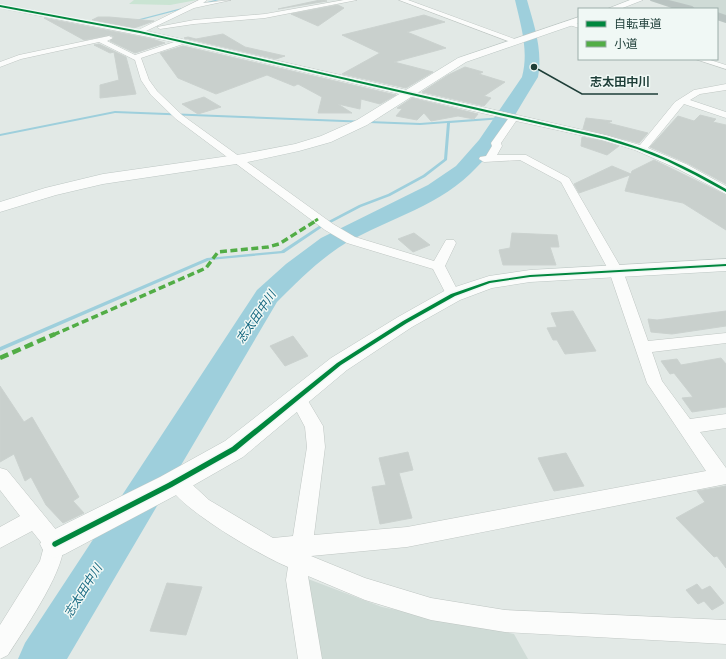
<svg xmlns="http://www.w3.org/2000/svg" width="726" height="659" viewBox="0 0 726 659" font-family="'Fira Sans Condensed','Noto Sans JP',sans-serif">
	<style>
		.built { fill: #cfdbd6 }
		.green { fill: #cae4d3 }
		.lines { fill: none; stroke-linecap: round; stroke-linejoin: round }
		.stream { fill: #9ecfdc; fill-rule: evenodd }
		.river { fill: #9ecfdc; fill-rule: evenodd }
		.building { fill: #c9d0cd; stroke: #cbd2cf }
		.street-casing { stroke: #bfc6c3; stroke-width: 1 }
		.secondary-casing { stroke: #bdc7c4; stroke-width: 1 }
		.highway-casing { stroke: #bbc5c3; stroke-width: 2 }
		.street { fill: #fbfcfb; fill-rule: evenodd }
		.secondary { fill: #fbfcfb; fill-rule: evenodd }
		.highway { fill: #b9c3c1; fill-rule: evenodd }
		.quiet-far2 { stroke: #52ad46; stroke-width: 3; stroke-dasharray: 5.5 3; stroke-linecap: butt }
		.quiet-far1 { stroke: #52ad46; stroke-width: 3.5; stroke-dasharray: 7 3.5; stroke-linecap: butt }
		.quiet { stroke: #52ad46; stroke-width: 4.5; stroke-dasharray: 9 4.5; stroke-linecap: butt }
		.cycleway-casing { stroke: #f0f8f5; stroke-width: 3 }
		.cycleway { fill: #00873e; fill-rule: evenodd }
		.labels { text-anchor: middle; stroke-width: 3; stroke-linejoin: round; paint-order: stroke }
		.water-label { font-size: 12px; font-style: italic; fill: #13667f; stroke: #f0f8f5 }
		.leader { fill: none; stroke: #1e3e38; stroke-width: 1.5 }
		.callout-dot { fill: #1e3e38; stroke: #f0f8f5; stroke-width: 1.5 }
		.callout-label { font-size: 12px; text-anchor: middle; font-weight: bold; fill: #1e3e38; stroke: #f0f8f5; stroke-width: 3; stroke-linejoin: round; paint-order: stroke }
	</style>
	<rect width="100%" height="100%" fill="#e2e9e6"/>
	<!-- built -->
	<g class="built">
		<path d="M664 0H726V16L717 14V9H698Z"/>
		<path d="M308 579 382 607 514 634 528 659H322Z"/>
	</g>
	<!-- green -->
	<path class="green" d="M134 0H197L170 5 129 4Z"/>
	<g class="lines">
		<!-- stream -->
		<g class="stream">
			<path d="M215 0H219L201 5 200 4Z"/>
			<path d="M182 8 183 9 133 22 132 21Z"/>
			<path d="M115 111 420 123 503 117 505 118 503 119 450 123 447 160 425 177 390 196 361 207 321 228 284 253 210 260 0 351V347L207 258 281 251 319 226 359 205 388 194 423 175 444 159 447 123 420 125 115 113 0 136V134Z"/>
		</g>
		<!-- river -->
		<path class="river" d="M515 0H527C534 25 543 50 538 77 517 110 499 147 470 174 434 209 380 221 338 248 316 263 296 283 277 302L67 659H18L25 643 257 290 286 264 321 238 428 185 456 166 479 140 522 77C529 51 521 26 515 0Z"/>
	</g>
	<!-- building -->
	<g class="building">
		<path d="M320 0 327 1 278 9Z"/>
		<path d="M338 5 344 8 318 26 291 14Z"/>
		<path d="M424 15 445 22 407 32 446 48 394 62 433 72 406 88 342 74 380 53 342 35Z"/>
		<path d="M98 17H109L154 21 134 28 92 20Z"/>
		<path d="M44 18 152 39 165 43 135 53 110 41 114 37 110 35 84 40Z"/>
		<path d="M223 34 245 47 285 56 276 59 184 38 188 37 196 39Z"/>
		<path d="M99 44 126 57 136 94 100 98V85L119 80 114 52 110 53 94 45Z"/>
		<path d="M183 46 396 95 380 104 361 99 360 109 338 104 352 113H318L322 97 298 84 294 86 267 75 216 94 178 78 160 53Z"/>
		<path d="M465 67 483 72 479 74 505 82 484 96 491 98 484 106 422 92 448 75Z"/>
		<path d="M204 97 221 107 198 114 182 104Z"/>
		<path d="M412 98 478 114 474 119 458 116 431 121 424 113 417 120 396 116 402 109 397 108Z"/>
		<path d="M700 115 716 119 713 122 726 125V184L687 163 650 147 678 116 694 121Z"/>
		<path d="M586 118 612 121 608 123 648 133 639 143 583 129Z"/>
		<path d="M582 137 603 141 619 146 607 155 581 146Z"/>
		<path d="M654 160 726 195V230L683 203 625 191 630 175 579 193 574 184 612 166 631 174 632 171Z"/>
		<path d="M414 233 430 245 413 252 398 239Z"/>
		<path d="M512 233 557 235 559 247H550L556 265H503L499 250 510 248Z"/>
		<path d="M573 311 596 351 565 354 557 340H553L547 328 557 327 551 313Z"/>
		<path d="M726 311V326L672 334 651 332 648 319 657 320Z"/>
		<path d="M293 336 308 356 285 366 270 346Z"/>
		<path d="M721 358 726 364V407L692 412 682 398 693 397 674 373 670 374 661 361 677 359 681 365Z"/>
		<path d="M0 386 24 422 32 417 79 497 73 501 84 513 63 523 46 505 31 477 25 481 14 454 0 462Z"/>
		<path d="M408 452 413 470 399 473 412 518 380 524 372 487 386 485 379 458Z"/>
		<path d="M566 453 584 486 554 491 538 458Z"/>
		<path d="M726 486V568L717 556 714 557 676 518 705 502 697 491Z"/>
		<path d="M167 583 202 587 186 635 150 631Z"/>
		<path d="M697 584 702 590 710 586 724 603 712 610 704 601 698 604 686 590Z"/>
	</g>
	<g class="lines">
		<defs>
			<g id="street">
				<path d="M199 0H207L203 3 231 0 194 8 146 31 605 135 640 145 675 102 694 90 726 84V90L700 94 690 100 726 112V118L684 104 648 148 686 164 726 186V194L678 169 635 150 603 140 516 121 501 143 502 146 497 155H526L569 178 623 271 648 341 726 333V343L652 352 662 381 690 419 726 414V428L700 432 726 468V484L407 547 311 556 365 578 431 598 505 610 726 620V644L505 632 431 620 365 600 308 576 322 659H298L286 580 288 567C261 556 178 508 166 482L169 476 176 474 183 476 209 500 273 538 293 536 307 447 305 427 290 399 292 394 298 392 304 394 323 426 325 447 314 535 407 527 706 471 647 383 609 271 561 182 520 160 484 162 479 159 480 157 486 156 492 146 491 143 508 119 183 44 141 58 149 80 157 91 182 115 333 224 355 237 434 261 446 240H454L456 243 445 266 460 295 458 298H448L433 269 347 243 325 230 176 119 151 95 141 80 135 60 99 42 21 59 0 67V62L19 55 109 36 113 38 107 41 135 55 174 42 0 8V4L138 30Z"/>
				<path d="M344 0H357L265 18 194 24 160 29 157 27 194 20 265 14Z"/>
				<path d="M399 0H408L520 41 513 43Z"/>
				<path d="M568 21 579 24V28L566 24V22Z"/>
				<path d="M695 59H707L726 65V69Z"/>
				<path d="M0 468 7 470 62 537C73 561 22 632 8 655L0 659V625L40 561 44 546 32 531 0 548V527L20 516 0 490Z"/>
			</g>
			<g id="secondary">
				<path d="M630 0H643L620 9H607Z"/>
				<path d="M579 17V23L466 62 367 125 331 142 299 151 243 163 103 184 56 195 0 212V202L45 188 103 174 243 154 295 144 321 136 357 120 458 58Z"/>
				<path d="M726 259V271L530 282 492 288 460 300 412 327 347 370 243 457 180 493 65 554 55 558 45 554 40 544 45 534 160 477 225 441 331 358 398 317 446 290 489 276 530 270Z"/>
			</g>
			<g id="highway">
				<path d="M651 0H665L692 7 694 9H678Z"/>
				<path d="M717 13 726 16V22L717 19Z"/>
			</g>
		</defs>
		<!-- street casing -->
		<use href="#street" class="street-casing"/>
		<!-- secondary casing -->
		<use href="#secondary" class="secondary-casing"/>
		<!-- highway casing -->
		<use href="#highway" class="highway-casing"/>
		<!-- street -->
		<use href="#street" class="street"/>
		<!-- secondary -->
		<use href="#secondary" class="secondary"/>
		<!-- highway -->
		<use href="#highway" class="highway"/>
		<!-- quiet-far2 -->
		<path class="quiet-far2" d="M315 221 318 219"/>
		<!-- quiet-far1 -->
		<path class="quiet-far1" d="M53 335 206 268 218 252 268 247 279 244 317 220"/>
		<!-- quiet -->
		<path class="quiet" d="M0 358 55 334"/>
		<defs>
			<g id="cycleway">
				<path d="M0 5 140 31 606 137C627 143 648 150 668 159 688 168 707 178 726 189V192L695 175 667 161 637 149 604 139 140 33 0 7Z"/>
				<path d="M726 264V266L530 277 490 283 455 296 407 323 341 365 236 451 172 487 57 546 55 547 53 546 52 544 53 542 168 483 232 447 337 363 403 321 451 294 489 281 530 275Z"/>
			</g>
		</defs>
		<!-- cycleway casing -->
		<use href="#cycleway" class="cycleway-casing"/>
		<!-- cycleway -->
		<use href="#cycleway" class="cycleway"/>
	</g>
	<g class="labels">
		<!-- water labels -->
		<g class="water-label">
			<text transform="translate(256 317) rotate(-56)" y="4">志太田中川</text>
			<text transform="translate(83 591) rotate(-58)" y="4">志太田中川</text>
		</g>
	</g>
	<!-- callouts -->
	<path class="leader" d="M534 67L582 94H658"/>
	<circle class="callout-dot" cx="534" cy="67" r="4"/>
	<g class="callout-label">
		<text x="620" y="86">志太田中川</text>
	</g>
	<!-- legend -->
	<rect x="578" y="8" width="140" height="52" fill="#f0f8f5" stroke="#9caea9"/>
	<rect x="586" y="21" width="20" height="6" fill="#00873e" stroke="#9caea9"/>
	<text x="614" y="28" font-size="12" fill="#1e3e38">自転車道</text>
	<rect x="586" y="41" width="20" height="6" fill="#52ad46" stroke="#9caea9"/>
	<text x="614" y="48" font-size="12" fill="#1e3e38">小道</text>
</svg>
